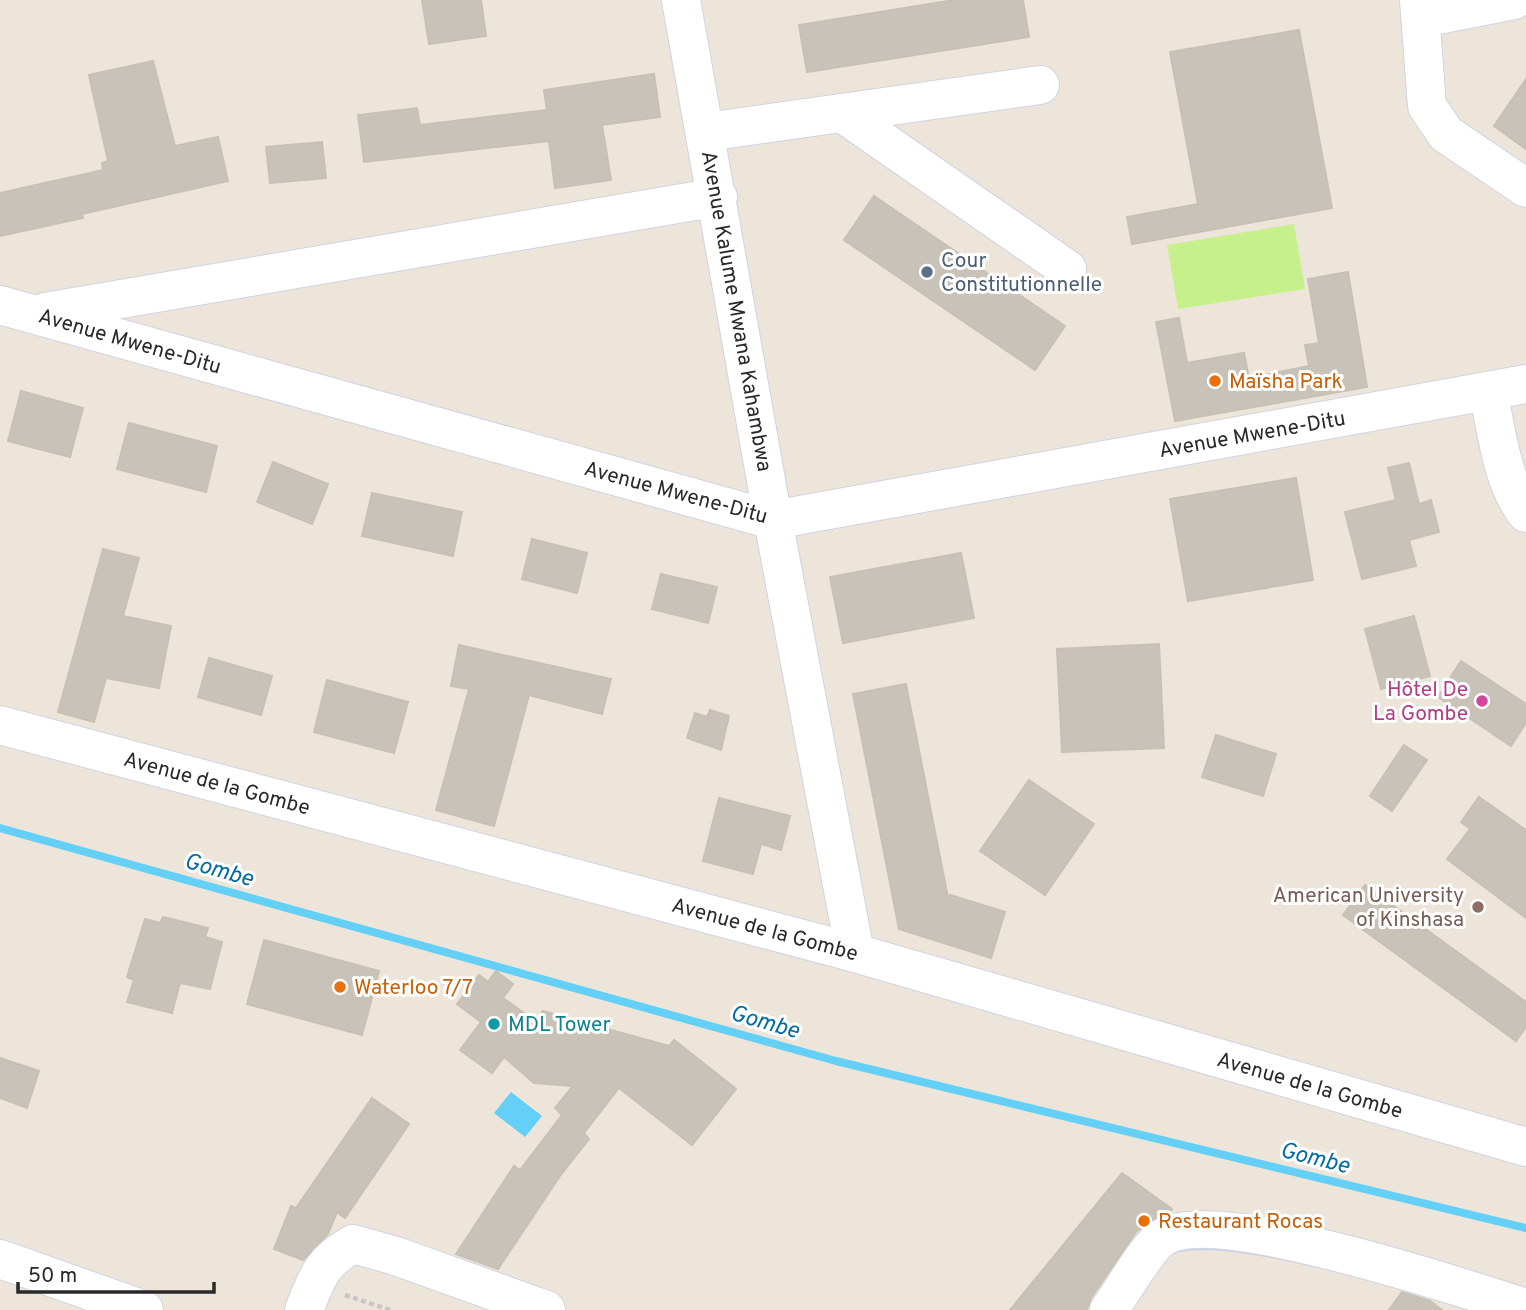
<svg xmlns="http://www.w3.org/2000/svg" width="1526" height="1310" viewBox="0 0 1526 1310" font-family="Overpass,sans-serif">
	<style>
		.pitch { fill: #c5f08c }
		.water { fill: #64d0f7 }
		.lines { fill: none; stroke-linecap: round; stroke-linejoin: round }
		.stream { stroke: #64d0f7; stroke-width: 8 }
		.building { fill: #c8c2b9; stroke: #c8c1b3; stroke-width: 2 }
		.minor-casing { stroke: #cfd3e3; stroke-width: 40 }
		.path { stroke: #c7c7c7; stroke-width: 4.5; stroke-dasharray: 5 3.5; stroke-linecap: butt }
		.minor { stroke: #fff; stroke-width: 38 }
		.service-dot { fill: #5c6f8a; stroke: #fff; stroke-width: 2.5 }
		.food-dot { fill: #e8710a; stroke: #fff; stroke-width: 2.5 }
		.hotel-dot { fill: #d1479c; stroke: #fff; stroke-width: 2.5 }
		.education-dot { fill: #8d6e63; stroke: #fff; stroke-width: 2.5 }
		.culture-dot { fill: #0f9aa8; stroke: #fff; stroke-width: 2.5 }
		.labels { text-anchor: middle; stroke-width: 6; stroke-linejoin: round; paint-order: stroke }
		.service-label { font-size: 21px; fill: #4e5e75; stroke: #fff; text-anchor: start }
		.street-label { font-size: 21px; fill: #292929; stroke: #fff }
		.food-label { font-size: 21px; fill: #c56008; stroke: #fff; text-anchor: start }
		.hotel-label { font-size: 21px; fill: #b23c85; stroke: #fff; text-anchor: end }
		.education-label { font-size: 21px; fill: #785e54; stroke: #fff; text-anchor: end }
		.culture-label { font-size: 21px; fill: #0d838f; stroke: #fff; text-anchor: start }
		.water-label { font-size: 23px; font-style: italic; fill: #036ca3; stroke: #fff }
	</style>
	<rect width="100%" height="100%" fill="#ede5da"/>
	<!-- pitch -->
	<path class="pitch" d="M1294 224 1305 289 1178 309 1167 245Z"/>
	<!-- water -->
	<path class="water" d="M511 1092 542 1116 525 1137 494 1113Z"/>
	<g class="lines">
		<!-- stream -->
		<path class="stream" d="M0 828 836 1061 1526 1228"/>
	</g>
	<!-- building -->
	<g class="building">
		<path d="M422 0H481L486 36 429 44Z"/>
		<path d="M954 0H1023L1029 37 807 72 799 25Z"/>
		<path d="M1299 30 1332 208 1132 244 1127 217 1198 204 1170 52Z"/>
		<path d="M153 61 175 146 218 137 228 181 82 214 83 218 0 236V193L103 170 102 163 108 161 89 75Z"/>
		<path d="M654 74 660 117 602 125 611 180 555 188 549 141 364 162 358 115 417 108 420 125 547 110 544 90Z"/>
		<path d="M1526 79V149L1494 126Z"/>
		<path d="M322 142 326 178 270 183 266 147Z"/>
		<path d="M874 196 1065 326 1035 370 844 240Z"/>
		<path d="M1348 272 1367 387 1175 421 1156 322 1179 318 1187 363 1244 353 1249 378 1309 366 1305 345 1319 343 1308 279Z"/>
		<path d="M21 391 83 408 70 457 8 441Z"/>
		<path d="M129 423 217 446 206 492 117 469Z"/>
		<path d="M273 462 328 484 312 524 257 502Z"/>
		<path d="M1409 463 1419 504 1431 500 1439 532 1409 540 1416 566 1362 579 1345 512 1396 500 1388 468Z"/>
		<path d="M1296 478 1313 580 1188 601 1170 499Z"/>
		<path d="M372 493 462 512 453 556 362 536Z"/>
		<path d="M532 539 587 553 577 593 522 579Z"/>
		<path d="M103 549 139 558 123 616 171 626 159 688 106 678 94 722 58 712Z"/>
		<path d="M961 553 974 618 843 643 830 577Z"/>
		<path d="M661 574 717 587 708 623 652 609Z"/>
		<path d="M1414 616 1430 676 1381 689 1365 629Z"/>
		<path d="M1159 644 1164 748 1062 752 1057 649Z"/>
		<path d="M459 645 611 679 602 714 529 695 494 826 436 810 469 689 451 686Z"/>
		<path d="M209 658 272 676 261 715 198 697Z"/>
		<path d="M1461 661 1526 704V723L1511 746 1438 697Z"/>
		<path d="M327 680 408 702 394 753 314 732Z"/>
		<path d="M906 684 948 898 950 895 1005 912 991 958 899 929 853 694Z"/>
		<path d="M710 710 729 716 721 750 687 738 695 713 707 717Z"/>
		<path d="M1216 735 1276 754 1263 796 1202 777Z"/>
		<path d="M1404 745 1427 760 1392 811 1370 796Z"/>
		<path d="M1029 780 1094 824 1045 895 980 851Z"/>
		<path d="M1479 797 1526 830V918L1447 859 1470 829 1461 822Z"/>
		<path d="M719 798 790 816 781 850 761 844 753 874 703 861Z"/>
		<path d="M1365 885 1526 1002V1027L1516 1041 1343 915Z"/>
		<path d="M163 917 208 928 205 937 222 942 210 989 180 983 172 1013 127 1002 134 980 127 977 145 919 160 923Z"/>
		<path d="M264 940 379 971 362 1035 247 1004Z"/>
		<path d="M496 971 513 984 503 998 535 1021 543 1011 669 1046 674 1040 736 1089 692 1145 619 1088 584 1133 589 1139 560 1176 498 1269 456 1254 514 1166 520 1170 562 1115 555 1108 573 1086 534 1083 504 1057 492 1073 460 1050 481 1022 457 1004 479 975 488 982Z"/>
		<path d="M0 1058 39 1071 27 1108 0 1098Z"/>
		<path d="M372 1098 409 1124 345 1218 337 1212 328 1234 303 1260 274 1249 291 1206 296 1208Z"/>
		<path d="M1122 1173 1172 1209 1169 1214 1151 1220 1136 1232 1091 1298 1087 1310H1010Z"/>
		<path d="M1402 1292 1430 1301 1442 1310H1389Z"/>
	</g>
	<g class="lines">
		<defs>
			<g id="minor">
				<path d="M681 0 773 520 855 953"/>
				<path d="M1419 0 1427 106 1446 134 1526 188"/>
				<path d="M1422 18 1514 0"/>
				<path d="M842 113 1067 269"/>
				<path d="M706 132 1040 85"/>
				<path d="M0 305 773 520 1526 384"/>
				<path d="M45 312 718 197"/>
				<path d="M1488 391C1497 431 1501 480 1526 513"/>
				<path d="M0 725 855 953 1526 1147"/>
				<path d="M0 1259 144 1310"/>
				<path d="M304 1310C317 1278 321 1262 353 1244L396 1256 546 1310"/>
				<path d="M1109 1310C1122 1292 1144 1253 1159 1240 1206 1201 1465 1289 1526 1308"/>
			</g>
		</defs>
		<!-- minor casing -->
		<use href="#minor" class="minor-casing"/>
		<!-- path -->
		<path class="path" d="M345 1295 390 1310"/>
		<!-- minor -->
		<use href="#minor" class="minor"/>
	</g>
	<!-- markers -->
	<circle class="service-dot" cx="927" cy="272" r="7"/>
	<g class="food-dot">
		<circle cx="1215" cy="381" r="7"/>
		<circle cx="340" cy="987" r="7"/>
		<circle cx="1144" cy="1221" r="7"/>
	</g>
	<circle class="hotel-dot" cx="1482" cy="701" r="7"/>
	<circle class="education-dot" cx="1478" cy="907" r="7"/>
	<circle class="culture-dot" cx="494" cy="1024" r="7"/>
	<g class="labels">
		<!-- service labels -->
		<g class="service-label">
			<text x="941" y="267">Cour<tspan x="941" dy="24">Constitutionnelle</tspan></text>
		</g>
		<!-- street labels -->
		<g class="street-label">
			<text transform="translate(737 311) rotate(80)" y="7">Avenue Kalume Mwana Kahambwa</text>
			<text transform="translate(130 341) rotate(16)" y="7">Avenue Mwene-Ditu</text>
			<text transform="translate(1252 434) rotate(-10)" y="7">Avenue Mwene-Ditu</text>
			<text transform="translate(676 492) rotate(15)" y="7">Avenue Mwene-Ditu</text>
			<text transform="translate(217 783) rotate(15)" y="7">Avenue de la Gombe</text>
			<text transform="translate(765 929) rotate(15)" y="7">Avenue de la Gombe</text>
			<text transform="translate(1310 1085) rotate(16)" y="7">Avenue de la Gombe</text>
		</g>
		<!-- food labels -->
		<g class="food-label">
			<text x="1229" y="388">Maïsha Park</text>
			<text x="354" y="994">Waterloo 7/7</text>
			<text x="1158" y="1228">Restaurant Rocas</text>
		</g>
		<!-- hotel labels -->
		<g class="hotel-label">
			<text x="1468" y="696">Hôtel De<tspan x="1468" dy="24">La Gombe</tspan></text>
		</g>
		<!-- education labels -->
		<g class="education-label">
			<text x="1464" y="902">American University<tspan x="1464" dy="24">of Kinshasa</tspan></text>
		</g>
		<!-- culture labels -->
		<g class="culture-label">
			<text x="508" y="1031">MDL Tower</text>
		</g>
		<!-- water labels -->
		<g class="water-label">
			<text transform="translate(219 869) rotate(16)" y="8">Gombe</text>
			<text transform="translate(765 1021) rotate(16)" y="8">Gombe</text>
			<text transform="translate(1315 1157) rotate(14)" y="8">Gombe</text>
		</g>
	</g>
	<!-- scale -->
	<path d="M18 1282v10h196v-10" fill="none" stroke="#292929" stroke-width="3.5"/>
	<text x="28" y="1282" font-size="21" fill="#292929" stroke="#ffffff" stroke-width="5" paint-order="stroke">50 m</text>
</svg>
